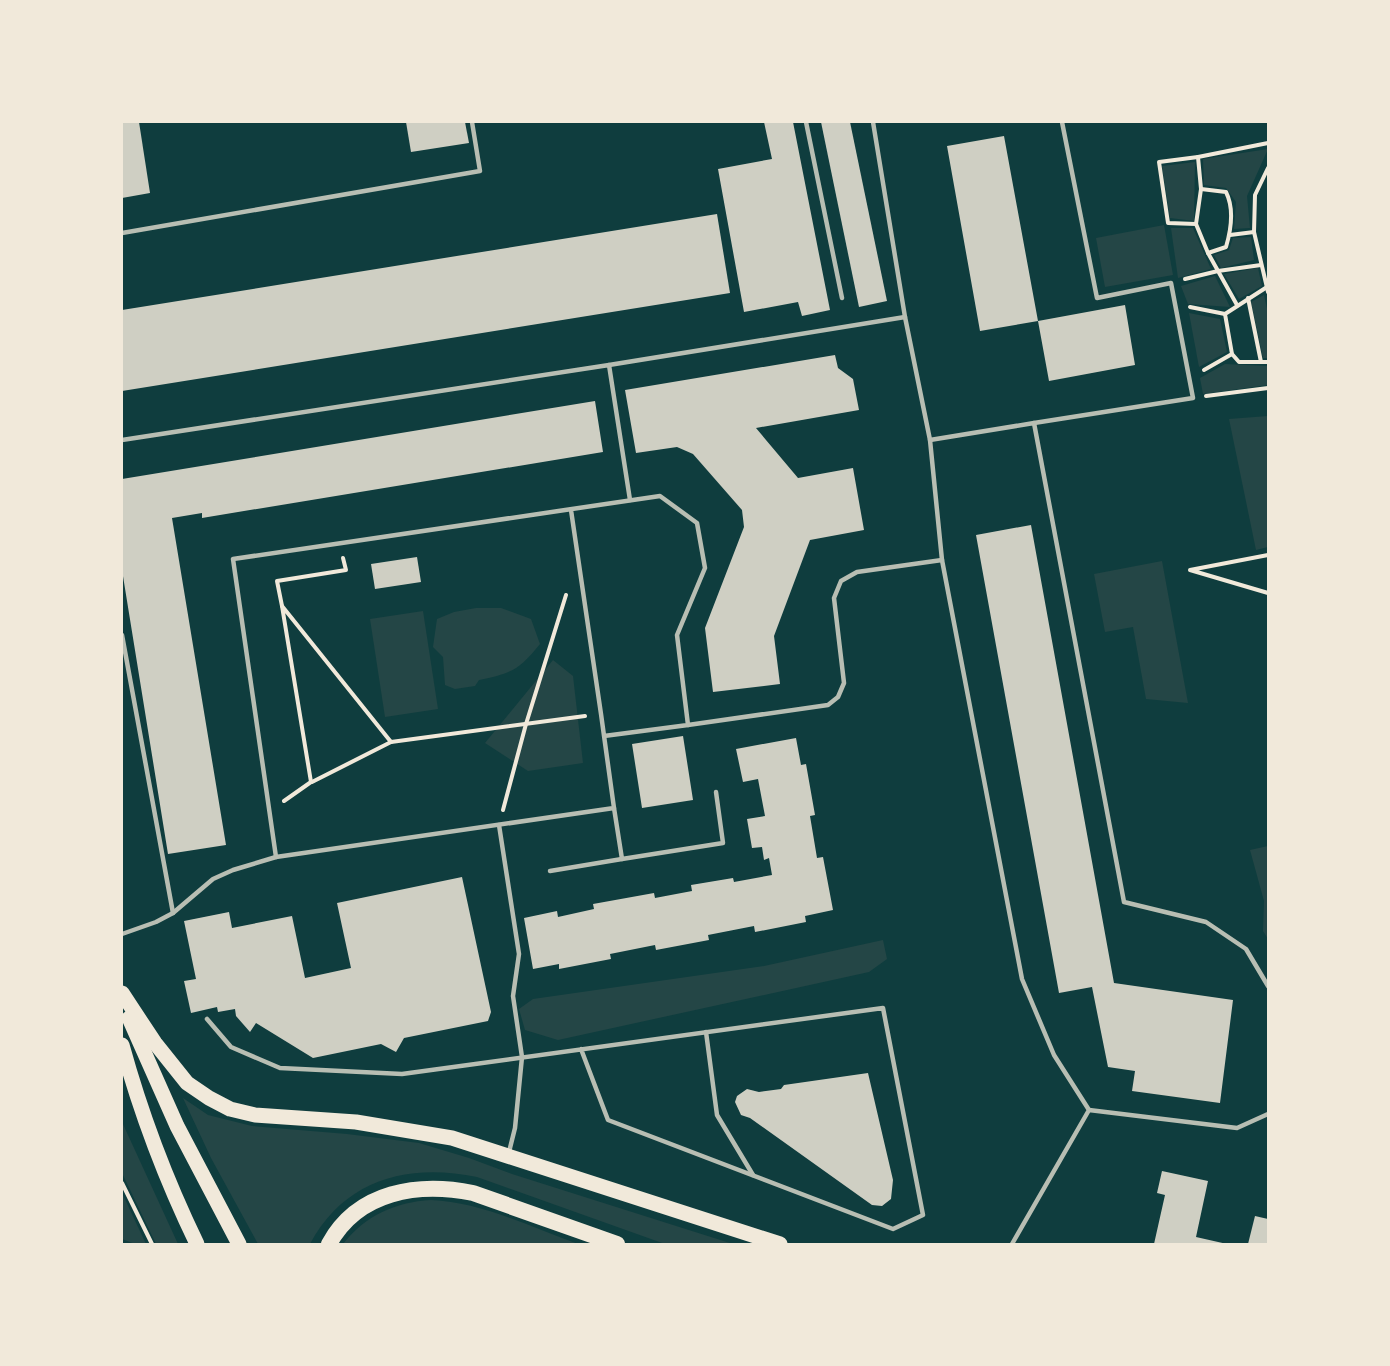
<svg xmlns="http://www.w3.org/2000/svg" width="1390" height="1366" viewBox="0 0 1390 1366" font-family="Merriweather,serif">
	<style>
		.green { fill: #244646 }
		.building { fill: #cfcfc3 }
		.lines { fill: none; stroke-linecap: round; stroke-linejoin: round }
		.path { stroke: #f1e9da; stroke-width: 4 }
		.service { stroke: #b8beb3; stroke-width: 4.5 }
		.primary { stroke: #f1e9da; stroke-width: 15 }
		.trunk { stroke: #f1e9da; stroke-width: 16 }
	</style>
	<rect width="100%" height="100%" fill="#0f3d3e"/>
	<!-- green -->
	<g class="green">
		<path d="M1268 149 1247 196 1250 228 1234 229 1236 202 1226 188 1204 185 1203 159Z"/>
		<path d="M1195 162 1194 221 1170 218 1162 166Z"/>
		<path d="M1164 225 1173 275 1105 287 1096 238Z"/>
		<path d="M1171 228H1193L1211 269 1178 278Z"/>
		<path d="M1251 237 1254 260 1221 268 1214 255 1229 250 1233 238Z"/>
		<path d="M1258 268 1262 286 1239 299 1224 274Z"/>
		<path d="M1215 276 1230 307 1188 304 1181 286Z"/>
		<path d="M1264 295 1268 313V358H1263L1251 302Z"/>
		<path d="M1189 313 1220 319 1227 352 1199 367Z"/>
		<path d="M1225 364 1268 366V385L1203 394 1200 378Z"/>
		<path d="M1268 416V547L1256 550 1229 419Z"/>
		<path d="M1162 561 1188 703 1146 699 1133 627 1105 632 1094 574Z"/>
		<path d="M476 608H501L531 619 540 644C519 670 512 673 479 680L475 686 455 689 445 685 443 657 433 647 437 619 454 612Z"/>
		<path d="M423 611 438 709 385 717 370 619Z"/>
		<path d="M553 660 573 676 583 763 528 771 485 743Z"/>
		<path d="M1268 846V939L1263 931 1264 901 1250 850Z"/>
		<path d="M883 940 887 959 869 972 558 1040 525 1030 519 1009 533 999 764 966Z"/>
		<path d="M183 1098 208 1115 252 1126 347 1134 419 1143 469 1158 512 1174 733 1244H665L477 1177C408 1163 345 1179 310 1244H258L211 1158Z"/>
		<path d="M122 1122 178 1244H156L122 1173Z"/>
		<path d="M122 1193 146 1244H135L122 1239Z"/>
		<path d="M431 1200C481 1202 531 1227 578 1244H343C365 1216 395 1202 431 1200Z"/>
	</g>
	<!-- building -->
	<g class="building">
		<path d="M122 122H139L150 193 122 198Z"/>
		<path d="M406 122H465L469 143 411 152Z"/>
		<path d="M764 122H793L830 310 802 316 798 302 744 312 718 169 772 159Z"/>
		<path d="M821 122H850L887 301 859 307Z"/>
		<path d="M1004 136 1038 321 1125 305 1135 365 1049 381 1038 321 980 331 947 146Z"/>
		<path d="M717 214 730 293 122 391V310Z"/>
		<path d="M835 355 838 368 853 379 859 410 756 428 798 478 853 468 864 530 810 540 774 636 780 684 713 692 705 628 744 527 742 510 693 454 677 447 636 453 625 390Z"/>
		<path d="M595 401 603 452 202 518V513L172 518 226 845 168 854 122 570V479Z"/>
		<path d="M1031 525 1114 983 1233 1000 1220 1103 1132 1091 1135 1071 1108 1067 1092 987 1059 993 976 535Z"/>
		<path d="M417 557 421 582 375 589 371 564Z"/>
		<path d="M683 736 693 800 642 808 632 744Z"/>
		<path d="M796 738 801 765 806 764 815 815 810 816 817 858 823 857 833 910 805 916 806 922 755 932 754 926 708 935 709 940 656 950 655 945 610 954 611 959 559 969V964L533 969 524 918 557 911 558 917 594 909 593 904 654 893 655 898 692 891 691 885 733 878 734 882 772 875 769 858 764 860 762 847 752 848 747 819 765 816 758 779 743 782 736 749Z"/>
		<path d="M462 877 491 1012 488 1021 404 1038 396 1052 381 1044 313 1058 256 1023 250 1032 236 1016 235 1009 218 1012 217 1007 191 1013 184 981 196 979 184 921 229 912 232 928 292 916 305 978 351 968 337 903Z"/>
		<path d="M868 1073 893 1180 891 1199 882 1206 872 1205 750 1118 741 1115 735 1102 737 1096 747 1089 759 1092 781 1089 784 1085Z"/>
		<path d="M1162 1171 1208 1181 1196 1237 1227 1244H1154L1165 1195 1157 1193Z"/>
		<path d="M1255 1216 1268 1219V1244H1248Z"/>
	</g>
	<g class="lines">
		<!-- path -->
		<g class="path">
			<path d="M1268 168 1255 195 1254 232 1268 292"/>
			<path d="M1201 189 1226 192C1234 208 1231 230 1226 247L1208 253"/>
			<path d="M1196 224 1168 223 1159 162 1198 157"/>
			<path d="M1230 235 1254 232"/>
			<path d="M1185 279 1218 271 1261 265"/>
			<path d="M1267 287 1225 314 1232 354 1239 362H1268"/>
			<path d="M1248 298 1261 362"/>
			<path d="M1237 305 1208 253 1196 224 1201 189 1198 157 1268 143"/>
			<path d="M1190 307 1225 314"/>
			<path d="M1204 370 1232 354"/>
			<path d="M1206 396 1268 388"/>
			<path d="M1268 555 1190 570 1268 593"/>
			<path d="M282 606 277 581 346 570 343 558"/>
			<path d="M312 782 391 742"/>
			<path d="M284 801 311 782 282 606 391 742 585 716"/>
			<path d="M503 810 526 724 566 595"/>
			<path d="M122 1183 152 1244"/>
		</g>
		<!-- service -->
		<g class="service">
			<path d="M806 122 842 298"/>
			<path d="M873 122 905 317 930 440 942 560 1022 979 1054 1055 1089 1110 1012 1244"/>
			<path d="M122 233 480 171 472 122"/>
			<path d="M609 365 905 317"/>
			<path d="M1034 423 1193 398 1171 283 1097 298 1062 122"/>
			<path d="M122 440 609 365 630 500"/>
			<path d="M930 440 1034 423 1124 902 1206 922 1246 949 1268 986"/>
			<path d="M571 510 601 714 614 808 276 857 233 559 660 496 697 523 705 568 677 635 688 725 604 736"/>
			<path d="M122 635 173 913"/>
			<path d="M688 725 828 705 838 697 844 683 834 598 841 581 857 572 942 560"/>
			<path d="M614 808 622 859 723 843 716 792"/>
			<path d="M499 825 519 954 513 996 522 1057 515 1128 509 1152"/>
			<path d="M550 871 622 859"/>
			<path d="M122 934 156 922 173 913 213 879 233 870 276 857"/>
			<path d="M207 1019 231 1047 280 1068 402 1074 883 1008 923 1215 893 1229 608 1120 581 1049"/>
			<path d="M706 1032 717 1115 753 1175"/>
			<path d="M1089 1110 1237 1128 1268 1114"/>
		</g>
		<!-- primary -->
		<g class="primary">
			<path d="M122 993 155 1043 187 1083 209 1098 230 1109 255 1115 356 1122 452 1138 780 1244"/>
			<path d="M129 1018 177 1126 239 1244"/>
			<path d="M122 1045C141 1114 166 1180 197 1244"/>
		</g>
		<!-- trunk -->
		<path class="trunk" d="M329 1244C358 1191 418 1182 473 1193L617 1244"/>
	</g>
	<!-- border -->
	<rect width="1390" height="1366" fill="none" stroke="#f1e9da" stroke-width="246"/>
</svg>
